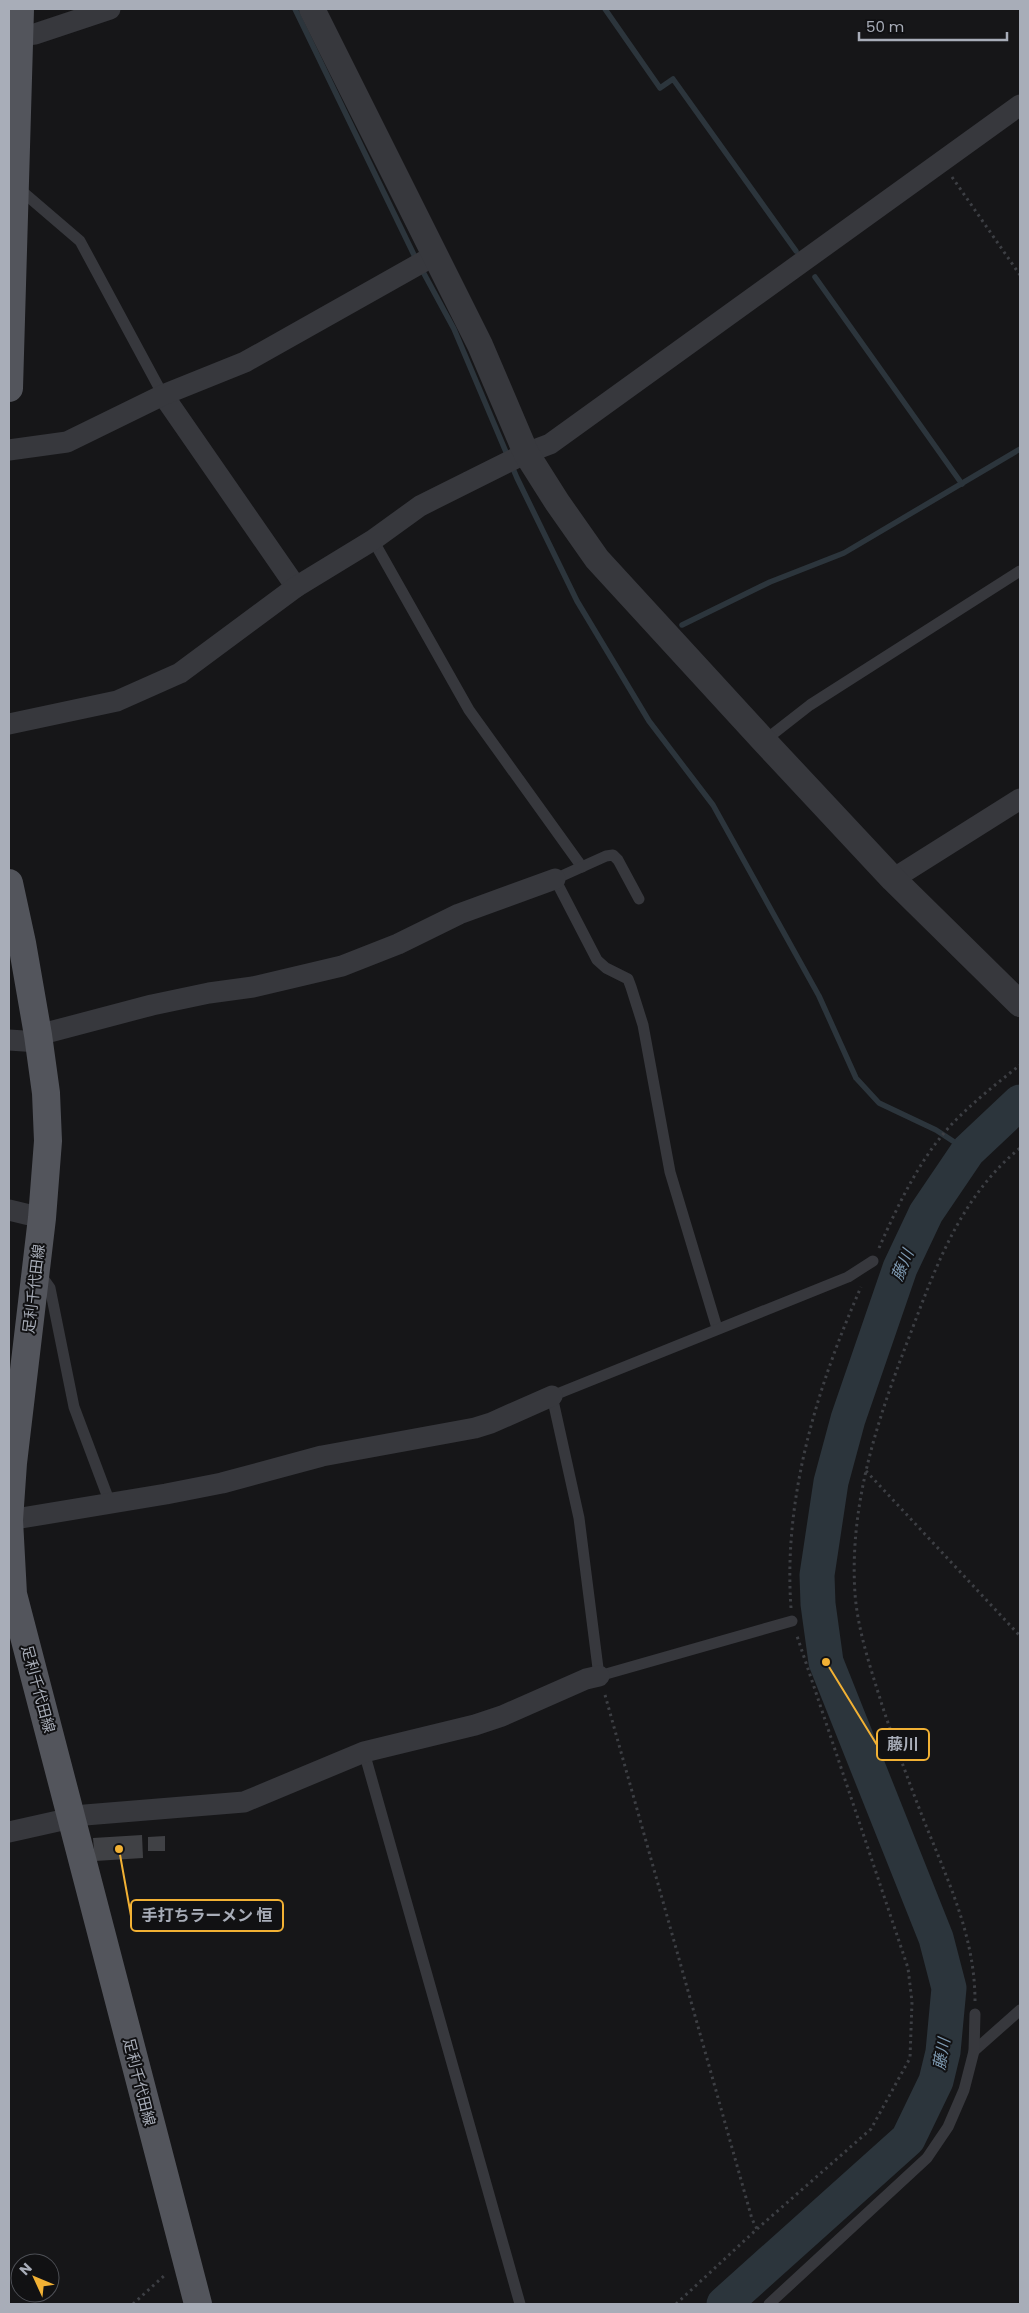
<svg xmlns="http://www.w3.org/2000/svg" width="1029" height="2313" viewBox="0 0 1029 2313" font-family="Poppins,'Noto Sans JP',sans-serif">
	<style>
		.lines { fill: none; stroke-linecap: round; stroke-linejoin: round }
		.stream { stroke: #2c353c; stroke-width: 5.5 }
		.river { stroke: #2c353c; stroke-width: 35 }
		.building { fill: #404145 }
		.path { stroke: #3d3f44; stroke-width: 3; stroke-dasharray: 2.5 4; stroke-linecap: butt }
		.service { stroke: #37383d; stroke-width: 11 }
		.minor { stroke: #37383d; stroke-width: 21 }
		.tertiary { stroke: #37383d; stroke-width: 26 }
		.primary { stroke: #53555c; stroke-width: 28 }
		.labels { text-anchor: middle; stroke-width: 4; stroke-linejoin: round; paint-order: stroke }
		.street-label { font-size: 15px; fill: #a8adb8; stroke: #111113 }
		.water-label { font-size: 16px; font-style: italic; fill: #7f9bb3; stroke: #111113 }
		.leader { fill: none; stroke: #f2b134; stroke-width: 2 }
		.callout-dot { fill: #f2b134; stroke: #111113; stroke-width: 2 }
		.callout { fill: #111113; stroke: #f2b134; stroke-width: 2 }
		.callout-label { font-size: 16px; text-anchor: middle; font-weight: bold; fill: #a8adb8 }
	</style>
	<rect width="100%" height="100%" fill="#161618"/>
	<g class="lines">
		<!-- stream -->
		<g class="stream">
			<path d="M295 9 415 257 454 329 517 478 577 601 649 721 713 805 819 996 856 1078 879 1103 936 1130 968 1151"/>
			<path d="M605 9 660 88 673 79 796 251"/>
			<path d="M815 277 962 484"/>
			<path d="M682 625 770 582 844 553 1020 449"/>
		</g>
		<!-- river -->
		<path class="river" d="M724 2304 908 2139 936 2081 943 2052 949 1988 936 1938 826 1662 818 1604 817 1575 831 1482 848 1419 900 1268 926 1213 968 1151 1020 1102"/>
	</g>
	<!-- building -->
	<g class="building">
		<path d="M142 1835 143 1858 95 1861 93 1838Z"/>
		<path d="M165 1836V1851H148V1837Z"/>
	</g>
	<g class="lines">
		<!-- path -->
		<g class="path">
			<path d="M952 177 1020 275"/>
			<path d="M879 1248C898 1205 919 1160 951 1125 972 1103 996 1084 1020 1065"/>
			<path d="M866 1471 1020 1636"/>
			<path d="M791 1608C783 1498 817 1387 861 1287"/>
			<path d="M605 1695 752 2219 757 2229"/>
			<path d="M975 2001C975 1933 945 1875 921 1813 907 1777 894 1741 882 1705 871 1669 858 1632 855 1594 849 1505 877 1421 908 1340 935 1269 959 1198 1020 1148"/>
			<path d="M133 2304 166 2274"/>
			<path d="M676 2304 757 2229 871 2129 910 2058 912 2002 908 1968 797 1636"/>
		</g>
		<!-- service -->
		<g class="service">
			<path d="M17 187 80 241 163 395"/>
			<path d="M373 540 469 710 582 867"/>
			<path d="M764 741 810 705 1020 571"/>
			<path d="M639 899 618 860 613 855 606 856 555 879 597 960 606 968 628 979 631 987 643 1025 670 1172 717 1328"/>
			<path d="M40 1274 50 1288 74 1407 110 1503"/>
			<path d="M792 1621 599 1676 579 1518 552 1396 848 1277 873 1261"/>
			<path d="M364 1752 520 2304"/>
			<path d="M974 2051 1020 2010"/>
			<path d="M769 2304 927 2158 948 2127 964 2090 974 2051 975 2014"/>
		</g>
		<!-- minor -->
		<g class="minor">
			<path d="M19 36 35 34 110 9"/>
			<path d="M163 395 296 587"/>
			<path d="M9 450 67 442 163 395 245 362 435 255"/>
			<path d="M9 724 117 701 180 673 296 587 373 540 420 506 526 453 550 444 1020 105"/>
			<path d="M893 879 1020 799"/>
			<path d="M38 1035 152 1005 209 993 253 987 342 966 398 944 459 914 555 879"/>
			<path d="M9 1040 39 1042"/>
			<path d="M9 1210 42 1218"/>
			<path d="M9 1520 166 1494 222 1483 322 1456 475 1428 491 1423 552 1396"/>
			<path d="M9 1832 85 1815 244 1802 364 1752 475 1725 502 1716 586 1679 599 1676"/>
		</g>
		<!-- tertiary -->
		<path class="tertiary" d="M312 9 480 345 526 453 557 502 597 559 764 741 893 879 1020 1004"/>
		<!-- primary -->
		<g class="primary">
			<path d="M9 388 20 9"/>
			<path d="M9 883 22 943 38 1035 46 1093 48 1141 42 1218 13 1463 9 1520 13 1594 198 2304"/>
		</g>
	</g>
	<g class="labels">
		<!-- street labels -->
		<g class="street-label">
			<text transform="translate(34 1289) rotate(-83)" y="5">足利千代田線</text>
			<text transform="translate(38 1689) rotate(75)" y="5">足利千代田線</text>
			<text transform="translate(139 2082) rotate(76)" y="5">足利千代田線</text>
		</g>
		<!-- water labels -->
		<g class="water-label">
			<text transform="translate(902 1265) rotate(-67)" y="6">藤川</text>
			<text transform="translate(941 2054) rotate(-80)" y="6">藤川</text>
		</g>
	</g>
	<!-- callouts -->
	<path class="leader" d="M826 1662L877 1745M119 1849L131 1916"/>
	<g class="callout-dot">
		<circle cx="826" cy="1662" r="5"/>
		<circle cx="119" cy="1849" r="5"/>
	</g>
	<g class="callout">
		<rect x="877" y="1729" width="52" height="31" rx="5"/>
		<rect x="131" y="1900" width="152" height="31" rx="5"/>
	</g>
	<g class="callout-label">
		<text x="903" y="1750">藤川</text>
		<text x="207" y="1921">手打ちラーメン 恒</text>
	</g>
	<!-- border -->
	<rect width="1029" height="2313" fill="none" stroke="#a8adb8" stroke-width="20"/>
	<!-- north arrow -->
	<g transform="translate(35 2278) rotate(314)"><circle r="24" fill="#111113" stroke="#4d4f55"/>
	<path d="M0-4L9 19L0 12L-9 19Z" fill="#f2b134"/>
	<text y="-8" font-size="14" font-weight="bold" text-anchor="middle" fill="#a8adb8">N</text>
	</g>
	<!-- scale -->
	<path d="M859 32v8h148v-8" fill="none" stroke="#a8adb8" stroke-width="2.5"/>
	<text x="866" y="32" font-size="15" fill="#a8adb8" stroke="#111113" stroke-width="4" paint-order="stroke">50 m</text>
</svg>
